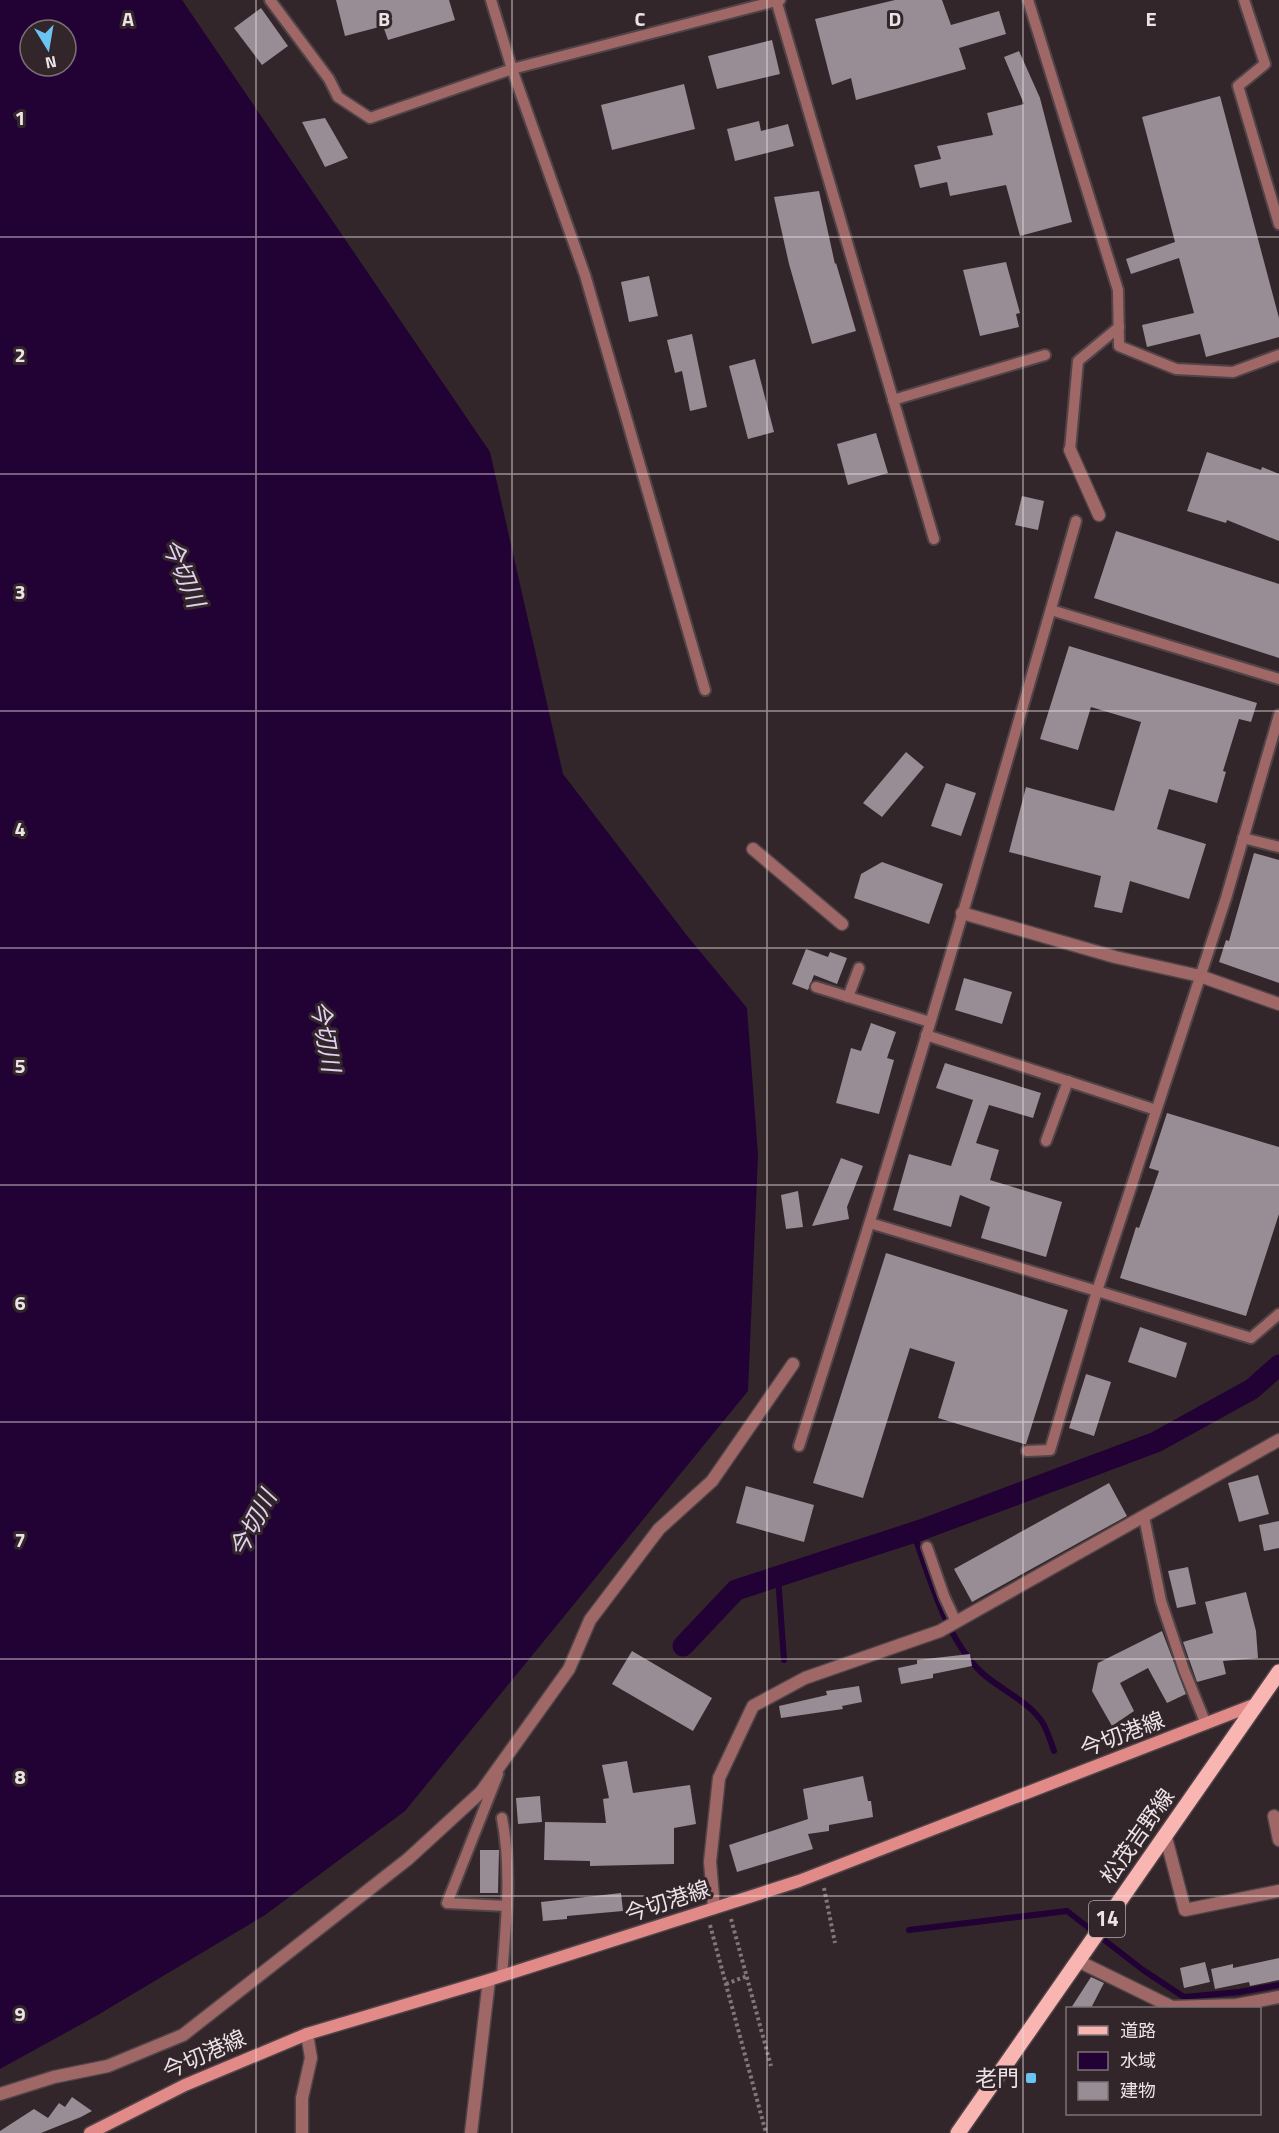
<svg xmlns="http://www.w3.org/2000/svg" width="1279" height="2133" viewBox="0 0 1279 2133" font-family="'Titillium Web','Noto Sans JP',sans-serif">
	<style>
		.water { fill: #220135; fill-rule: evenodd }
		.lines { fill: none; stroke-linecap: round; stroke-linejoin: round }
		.stream { stroke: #220135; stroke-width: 6 }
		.canal { stroke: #220135; stroke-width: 21 }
		.building { fill: #988c95 }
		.service-casing { stroke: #504448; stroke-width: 14 }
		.minor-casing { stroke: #504448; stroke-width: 15 }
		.secondary-casing { stroke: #504448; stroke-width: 15 }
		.primary-casing { stroke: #504448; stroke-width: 18 }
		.path { stroke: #81767a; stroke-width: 4; stroke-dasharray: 3 3; stroke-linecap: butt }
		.service { stroke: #9f6866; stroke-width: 10 }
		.minor { stroke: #9f6866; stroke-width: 12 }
		.secondary { stroke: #e18a87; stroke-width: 12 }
		.primary { stroke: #f9b5b1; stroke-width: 15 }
		.grid { fill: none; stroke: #ece3e6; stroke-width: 1.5; stroke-opacity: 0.55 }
		.poi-dot { fill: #6bc3f2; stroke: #32262a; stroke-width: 2 }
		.labels { text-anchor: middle; stroke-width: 6; stroke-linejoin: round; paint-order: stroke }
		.shield { fill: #32262a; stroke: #b4aaae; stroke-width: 1.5 }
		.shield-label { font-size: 21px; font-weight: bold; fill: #ece3e6 }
		.street-label { font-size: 22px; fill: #ece3e6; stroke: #32262a }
		.poi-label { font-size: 22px; fill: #ece3e6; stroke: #32262a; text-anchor: end }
		.water-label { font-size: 24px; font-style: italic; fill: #e2d1f3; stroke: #32262a }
		.grid-label { font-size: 20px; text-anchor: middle; font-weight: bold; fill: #ece3e6; stroke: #32262a; stroke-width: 6; stroke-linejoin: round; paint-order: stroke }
	</style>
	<rect width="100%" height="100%" fill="#32262a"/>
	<!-- water -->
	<path class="water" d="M0 0H182L490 452 563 774 688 937 747 1008 758 1155 748 1391 405 1811 265 1915 96 2016 0 2069ZM30 30H66V66H30Z"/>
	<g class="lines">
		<!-- stream -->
		<g class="stream">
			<path d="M913 1532C930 1578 945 1637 981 1672 999 1689 1031 1702 1044 1725 1048 1733 1051 1742 1054 1751"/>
			<path d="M778 1577 784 1660"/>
			<path d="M909 1930 1067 1911 1143 1970 1184 1997 1239 1992 1279 1985"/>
		</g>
		<!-- canal -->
		<path class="canal" d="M683 1646 736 1590 921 1530 1156 1442 1252 1389 1279 1365"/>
	</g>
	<!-- building -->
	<g class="building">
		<path d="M336 0H449L455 20 388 40 383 26 345 36Z"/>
		<path d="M895 0H942L951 25 999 11 1006 34 959 48 966 69 856 100 851 78 832 85 815 19Z"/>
		<path d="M261 8 288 46 262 65 234 28Z"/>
		<path d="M772 40 780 74 717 89 708 56Z"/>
		<path d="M1019 51 1040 98 1072 222 1020 236 1006 185 950 196 947 182 920 188 914 165 941 159 937 146 993 135 987 113 1024 104 1004 57Z"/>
		<path d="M684 84 695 129 612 150 601 105Z"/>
		<path d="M1220 96 1279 318V337L1206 357 1200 334 1147 347 1142 325 1194 313 1179 258 1131 274 1126 259 1175 242 1142 117Z"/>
		<path d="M325 118 348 158 325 167 302 122Z"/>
		<path d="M759 121 761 131 788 124 794 146 735 161 727 129Z"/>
		<path d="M819 191 835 264 836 263 856 331 812 344 789 264 774 197Z"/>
		<path d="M1006 262 1020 313 1016 314 1019 327 980 336 963 270Z"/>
		<path d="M649 276 658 316 629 322 621 282Z"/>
		<path d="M692 334 707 407 690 411 682 371 675 373 667 340Z"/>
		<path d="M755 359 774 432 748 439 729 366Z"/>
		<path d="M876 433 888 473 848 485 837 444Z"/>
		<path d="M1207 452 1261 470 1262 467 1279 474V541L1227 520 1226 523 1187 511Z"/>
		<path d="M1022 496 1044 501 1038 530 1015 525Z"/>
		<path d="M1116 531 1279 584V658L1094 598Z"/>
		<path d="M1069 646 1257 703 1251 722 1239 719 1223 771 1226 772 1217 803 1169 789 1157 829 1206 844 1189 899 1130 881 1122 913 1094 907 1101 876 1009 852 1026 787 1114 811 1141 722 1091 707 1078 750 1040 739Z"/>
		<path d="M906 752 924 767 882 817 863 803Z"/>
		<path d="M946 783 976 793 961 836 931 826Z"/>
		<path d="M1254 853 1279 860V983L1219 962 1226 940 1229 941Z"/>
		<path d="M882 862 943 884 929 924 854 898 861 874Z"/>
		<path d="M806 949 828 957 830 952 847 958 837 984 814 975 808 990 792 984Z"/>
		<path d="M964 978 1012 992 1002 1024 955 1010Z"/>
		<path d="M871 1023 896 1032 887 1058 894 1060 879 1114 836 1103 851 1048 861 1051Z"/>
		<path d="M945 1063 1041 1093 1033 1118 989 1105 976 1143 999 1150 990 1180 1062 1202 1046 1257 981 1238 990 1207 960 1195 951 1227 893 1210 909 1154 951 1166 973 1100 936 1088Z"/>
		<path d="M1167 1113 1279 1147V1214L1246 1316 1120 1278 1136 1227 1139 1228 1159 1171 1149 1168Z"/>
		<path d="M841 1158 863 1166 847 1207 849 1219 812 1226Z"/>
		<path d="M798 1191 803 1227 786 1229 781 1195Z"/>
		<path d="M886 1253 1068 1310 1026 1444H1024L938 1418 955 1362 910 1348 863 1498 813 1483Z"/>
		<path d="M1140 1327 1187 1343 1176 1378 1128 1362Z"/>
		<path d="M1086 1374 1111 1382 1094 1436 1069 1428Z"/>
		<path d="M1258 1475 1269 1514 1239 1522 1228 1483Z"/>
		<path d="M1109 1483 1127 1516 972 1602 954 1569Z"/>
		<path d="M746 1486 814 1505 804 1542 736 1523Z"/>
		<path d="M1279 1521V1548L1264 1551 1259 1525Z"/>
		<path d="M1188 1567 1196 1604 1177 1608 1168 1571Z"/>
		<path d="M1246 1592 1256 1631 1258 1658 1223 1661 1226 1674 1197 1682 1183 1642 1213 1633 1205 1602Z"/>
		<path d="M1162 1631 1186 1694 1167 1703 1148 1668 1120 1683 1134 1711 1112 1726 1092 1691 1098 1663Z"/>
		<path d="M632 1651 712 1698 693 1731 612 1684Z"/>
		<path d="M970 1654 972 1666 933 1674V1678L901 1684 898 1668 917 1664V1660Z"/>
		<path d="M859 1686 862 1702 842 1706 843 1709 781 1718 779 1706 827 1695 826 1691Z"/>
		<path d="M627 1761 633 1793 690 1785 696 1824 674 1828V1864L590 1866V1861L544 1860 545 1822 606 1823 603 1799 609 1798 602 1765Z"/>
		<path d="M863 1776 868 1801H871L873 1817 829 1825V1831L808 1834 813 1849 737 1872 729 1845 808 1819 803 1789Z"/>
		<path d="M540 1796 542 1822 518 1824 516 1798Z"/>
		<path d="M480 1850H499L498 1893H480Z"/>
		<path d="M621 1893 623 1911 567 1916V1919L543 1921 541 1902Z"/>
		<path d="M1279 1958V1980L1250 1986 1249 1982 1215 1989 1211 1969 1233 1964V1968Z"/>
		<path d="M1205 1962 1210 1982 1184 1988 1180 1968Z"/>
		<path d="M1091 1977 1104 1983 1091 2008H1071Z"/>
		<path d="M72 2097 92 2111 81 2117 41 2133H0V2131L34 2109 48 2118 59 2103 65 2107Z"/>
	</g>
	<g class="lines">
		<defs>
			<g id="service">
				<path d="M270 0 329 79 338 97 370 118 512 69 780 0"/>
				<path d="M491 0 512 69 585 275 705 690"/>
				<path d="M776 0 934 539"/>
				<path d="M1028 0 1118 290 1119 346 1176 369 1233 372 1279 355"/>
				<path d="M1244 0 1265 64 1238 86 1279 224"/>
				<path d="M893 400 1045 355"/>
				<path d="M1070 450 1078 361 1119 327"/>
				<path d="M1051 610 1279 679"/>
				<path d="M1279 715 1226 898 1097 1291 1251 1338 1279 1314"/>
				<path d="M1243 838 1279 847"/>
				<path d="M816 987 930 1022"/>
				<path d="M848 997 859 968"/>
				<path d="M926 1035 1156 1110"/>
				<path d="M1046 1141 1068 1081"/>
				<path d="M870 1223 1097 1291 1050 1450 1027 1451"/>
				<path d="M799 1446C898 1140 988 830 1076 521"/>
				<path d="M1144 1517 1161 1601 1184 1670 1206 1724"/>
				<path d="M927 1547 944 1596 956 1622"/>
				<path d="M498 1774 447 1903 507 1906"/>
				<path d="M502 1818C512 1870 506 1923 502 1976"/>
			</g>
			<g id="minor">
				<path d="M1070 450 1099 515"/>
				<path d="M753 849 842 924"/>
				<path d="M962 913 1115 957 1200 976 1279 1004"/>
				<path d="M1274 1816 1279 1840"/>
				<path d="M1165 1834 1185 1910 1279 1891"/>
				<path d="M714 1908 710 1862 719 1778 753 1706 805 1678 940 1631 1279 1440"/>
				<path d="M1078 1961 1172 2007 1236 2005 1279 1997"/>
				<path d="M0 2094 54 2077 108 2066 183 2035 408 1859 481 1792 569 1669 590 1620 659 1529 712 1481 793 1364"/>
				<path d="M302 2133V2098L311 2058 307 2034"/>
				<path d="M471 2133 489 1980"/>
			</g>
			<path id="secondary" d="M90 2133 185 2085 307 2034 489 1980 799 1881 1256 1704"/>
			<path id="primary" d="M958 2133 1279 1672"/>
		</defs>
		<!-- service casing -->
		<use href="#service" class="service-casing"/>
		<!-- minor casing -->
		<use href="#minor" class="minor-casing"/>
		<!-- secondary casing -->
		<use href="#secondary" class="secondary-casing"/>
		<!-- primary casing -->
		<use href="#primary" class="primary-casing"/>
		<!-- path -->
		<g class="path">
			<path d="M824 1888 835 1943"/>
			<path d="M731 1919 771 2066"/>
			<path d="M710 1925 766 2133"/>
			<path d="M726 1984 747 1976"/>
		</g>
		<!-- service -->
		<use href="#service" class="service"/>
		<!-- minor -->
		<use href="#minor" class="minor"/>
		<!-- secondary -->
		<use href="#secondary" class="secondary"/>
		<!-- primary -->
		<use href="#primary" class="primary"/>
	</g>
	<!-- grid -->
	<path class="grid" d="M256 0V2133M512 0V2133M767 0V2133M1023 0V2133M0 237H1279M0 474H1279M0 711H1279M0 948H1279M0 1185H1279M0 1422H1279M0 1659H1279M0 1896H1279"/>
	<!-- markers -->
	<rect class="poi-dot" x="1025" y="2072" width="12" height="12" rx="3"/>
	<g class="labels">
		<!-- shield labels -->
		<rect class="shield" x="1089" y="1901" width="36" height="36" rx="4.5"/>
		<g class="shield-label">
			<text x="1107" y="1926">14</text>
		</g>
		<!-- street labels -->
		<g class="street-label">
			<text transform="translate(1122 1734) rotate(-21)" y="8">今切港線</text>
			<text transform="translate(1137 1836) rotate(-55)" y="8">松茂吉野線</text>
			<text transform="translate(667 1901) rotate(-18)" y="8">今切港線</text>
			<text transform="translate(204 2054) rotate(-24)" y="8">今切港線</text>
		</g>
		<!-- poi labels -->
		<g class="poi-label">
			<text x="1019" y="2086">老門</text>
		</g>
		<!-- water labels -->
		<g class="water-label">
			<text transform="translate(183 573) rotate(67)" y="8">今切川</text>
			<text transform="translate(325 1036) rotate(80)" y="8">今切川</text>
			<text transform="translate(253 1524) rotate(-62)" y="8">今切川</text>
		</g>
	</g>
	<g class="grid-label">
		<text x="128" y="26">A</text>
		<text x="384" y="26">B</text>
		<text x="640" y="26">C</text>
		<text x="895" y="26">D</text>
		<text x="1151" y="26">E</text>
		<text x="20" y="125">1</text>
		<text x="20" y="362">2</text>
		<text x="20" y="599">3</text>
		<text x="20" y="836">4</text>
		<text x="20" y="1073">5</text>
		<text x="20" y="1310">6</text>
		<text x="20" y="1547">7</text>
		<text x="20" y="1784">8</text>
		<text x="20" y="2021">9</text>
	</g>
	<!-- legend -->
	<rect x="1066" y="2007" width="195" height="108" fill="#32262a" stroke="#7c7275" stroke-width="1.5"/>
	<rect x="1078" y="2026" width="30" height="9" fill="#f9b5b1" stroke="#7c7275" stroke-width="1.5"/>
	<text x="1120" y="2037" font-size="18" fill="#ece3e6">道路</text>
	<rect x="1078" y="2052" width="30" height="18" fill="#220135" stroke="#7c7275" stroke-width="1.5"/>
	<text x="1120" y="2067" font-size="18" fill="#ece3e6">水域</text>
	<rect x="1078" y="2082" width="30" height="18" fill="#988c95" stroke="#7c7275" stroke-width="1.5"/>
	<text x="1120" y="2097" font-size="18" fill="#ece3e6">建物</text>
	<!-- north arrow -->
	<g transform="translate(48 48) rotate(169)"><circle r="28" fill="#32262a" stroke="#7c7275" stroke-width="1.5"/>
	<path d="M0-4.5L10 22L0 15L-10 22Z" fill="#6bc3f2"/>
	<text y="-9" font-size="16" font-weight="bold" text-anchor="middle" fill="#ece3e6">N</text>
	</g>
</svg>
